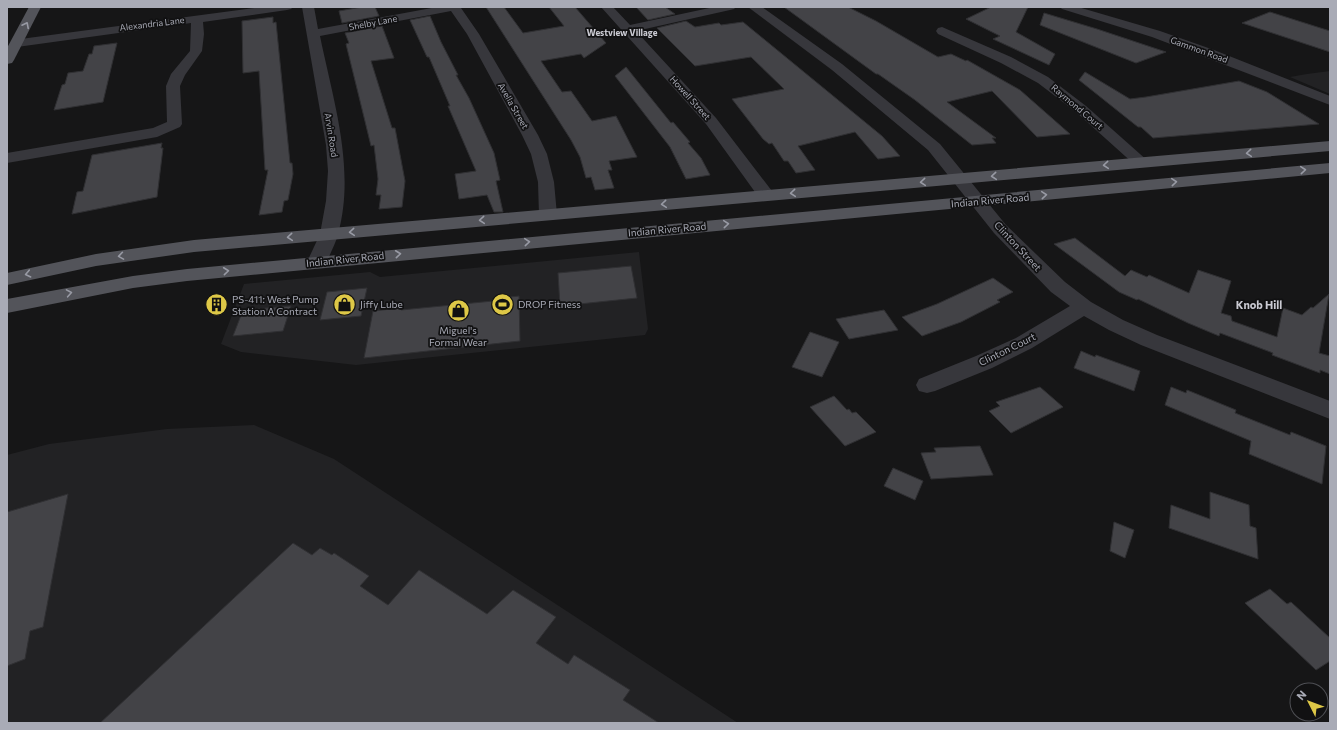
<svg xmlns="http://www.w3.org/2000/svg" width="1337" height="730" viewBox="0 0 1337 730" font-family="Commissioner,sans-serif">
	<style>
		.built { fill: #222224 }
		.building { fill: #434347; stroke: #303033 }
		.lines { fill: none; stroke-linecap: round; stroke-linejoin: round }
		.street { fill: #37373c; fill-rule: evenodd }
		.primary { fill: #53545a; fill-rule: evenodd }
		.oneway { stroke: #989aa4 }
		.labels { text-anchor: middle; stroke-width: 3.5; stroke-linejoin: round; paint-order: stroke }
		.far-street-label { font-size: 9px; fill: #a9abb6; stroke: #111112 }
		.far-neighbourhood-label { font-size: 9px; font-weight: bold; fill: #cacad2; stroke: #111112 }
		.street-label { font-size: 10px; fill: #a9abb6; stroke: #111112 }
		.poi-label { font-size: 10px; fill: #a9abb6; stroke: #111112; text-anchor: start }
		.neighbourhood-label { font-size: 11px; font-weight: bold; fill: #cacad2; stroke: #111112 }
	</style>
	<rect width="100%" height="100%" fill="#161617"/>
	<!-- built -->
	<g class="built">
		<path d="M1330 71V94L1290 77 1307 74Z"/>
		<path d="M639 252 648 329 645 335 356 365 241 352 221 344 244 284 370 272 380 277Z"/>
		<path d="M254 425 334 459 738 723H7V455L49 444 167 429Z"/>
	</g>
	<!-- building -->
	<g class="building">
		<path d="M362 7H375L379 16 342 23 339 11Z"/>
		<path d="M486 7H504L523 33 564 26 549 7H575L606 43 584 58 581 54 541 61 562 92 571 91 592 121 616 116 637 157 609 161 612 170H608L614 188 595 190 591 177 586 178 580 157 571 140Z"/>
		<path d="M636 7H665L675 14 648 20Z"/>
		<path d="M784 7H848L876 21 938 57 951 54 966 61 967 60 1020 90 1070 134 1037 137 992 91 947 102 996 138H992L996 143 972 145 915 100 878 74H876Z"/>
		<path d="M991 7H1028L1016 32 1055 54 1049 65 993 39 1000 36 966 19Z"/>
		<path d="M1270 12 1330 31V52L1242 23Z"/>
		<path d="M1044 13 1097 29 1166 52 1136 63 1040 25Z"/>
		<path d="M430 16 441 42 458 75H456L469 98 494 153 500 180 496 181 503 212H494L487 195 459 199 455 174 476 171 448 106H450L429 57H427L410 20Z"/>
		<path d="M273 17V23L276 22 290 163H292L293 174 288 200 284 201 282 212 259 215 268 170H265L259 71 243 73 242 21Z"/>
		<path d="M686 21 695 27 719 23 721 25 743 22 882 136 900 156 878 159 855 132 798 146 815 170 796 173 788 161H784L772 143 769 144 763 139 732 99 784 89 751 57 695 66 657 28Z"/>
		<path d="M382 26 394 58 371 61 392 128H395L405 181 402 207 379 209 381 195H376L378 179 374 145 371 146 362 109 346 44 349 43 345 33Z"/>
		<path d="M117 43 103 102 54 110 62 85 65 84 68 73 83 71 89 54H92L94 46Z"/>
		<path d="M626 67 671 123 673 122 690 142 688 143 701 158 710 175 686 179 670 147 615 76Z"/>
		<path d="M1085 72 1130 99 1146 97 1239 81 1267 92 1319 124 1153 138 1141 127H1138L1079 80Z"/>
		<path d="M162 143 161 148H163L157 197 72 214 77 192 83 191 92 155Z"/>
		<path d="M1075 238 1125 276 1131 270 1147 277 1149 275 1189 293 1198 270 1231 281 1221 313 1231 316 1232 321 1277 337 1283 308 1302 315 1311 307 1313 308 1329 294 1319 353 1330 356V374L1320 370V373L1272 355 1273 353 1220 333 1219 336 1188 323 1138 299 1137 300 1119 292 1054 244Z"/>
		<path d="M631 266 637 298 560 306 558 273Z"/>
		<path d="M993 278 1013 292 997 300 1000 302 961 322 922 336 902 317 937 304Z"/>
		<path d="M367 288 361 316 320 320 327 292Z"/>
		<path d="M519 296 520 341 364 358 373 311 401 308V310L493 301V299Z"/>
		<path d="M291 306 283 331 233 336 243 310Z"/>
		<path d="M884 310 898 330 849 339 836 319Z"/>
		<path d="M810 332 839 342 822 377 792 367Z"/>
		<path d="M1081 351 1095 357 1096 355 1140 371 1134 391 1074 368Z"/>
		<path d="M1040 387 1063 407 1011 433 989 411 1000 406 996 402Z"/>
		<path d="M1171 387 1186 393 1187 390 1236 410 1235 413 1290 435 1291 432 1326 446 1322 484 1249 454 1251 441 1165 405Z"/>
		<path d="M834 396 847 410 849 409 852 413 856 412 876 432 845 446 810 407Z"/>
		<path d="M980 446 993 475 931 479 921 453 936 452 934 448Z"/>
		<path d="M893 468 923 481 915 500 884 486Z"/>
		<path d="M1210 492 1249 505 1250 526 1256 528 1258 559 1169 528 1171 505 1210 519Z"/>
		<path d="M68 494 43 627 30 631 25 659 7 666V512Z"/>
		<path d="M1114 522 1134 530 1125 558 1110 551Z"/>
		<path d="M293 543 312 555 320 548 332 555 334 553 369 576 360 586 388 605 419 570 487 614 513 590 556 617 536 643 568 664 574 655 630 690 623 700 659 723H100Z"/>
		<path d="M1270 589 1287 604 1291 602 1330 638V661L1316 670 1245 603Z"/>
	</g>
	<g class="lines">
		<!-- street -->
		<g class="street">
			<path d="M261 7H293L291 9 287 10 203 22 204 34 202 51 185 75 180 86 182 124 180 127 157 137 7 163V153L153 128 167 122 166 86 171 74 190 51 191 23 17 47 13 46 11 43 13 40Z"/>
			<path d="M302 7H314L318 29 437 7H462L461 8 479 34 538 135 547 154 554 182 557 215 554 219 548 220 542 219 539 215 538 182 531 154 522 135 467 34 451 11 320 36C333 100 356 169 338 234 336 243 330 253 327 262L324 266 317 268 310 266 307 262 320 234 326 201 328 171 326 145Z"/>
			<path d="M601 7H613L630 25 714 7H736L734 9 730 10 636 31 716 118 775 195 772 199 766 200 760 199 706 124Z"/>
			<path d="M748 7H762L842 64 940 144 1006 225 1065 282 1091 302 1123 320 1157 335 1330 401V419L1141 345 1109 330 1084 316 1032 348 992 368 935 391 927 393 919 391 916 385 919 379 976 356 1016 338 1070 306 1051 292 994 233 928 150 832 70Z"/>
			<path d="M1060 7H1078L1160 31 1214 50 1330 96V105L1152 37 1062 9Z"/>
			<path d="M942 27 1011 57 1048 77 1086 106 1149 162 1147 165 1141 167 1135 165 1076 112 1038 83 1001 63 938 34 936 31 938 28Z"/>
		</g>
		<!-- primary -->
		<g class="primary">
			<path d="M29 7H41L14 60 12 63 7 64V48Z"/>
			<path d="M1330 141V151L194 252 96 266 7 285V273L96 254 194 240Z"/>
			<path d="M1330 163V173L187 281 133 288 7 313V299L133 276 187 269Z"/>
		</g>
	</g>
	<!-- one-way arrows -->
	<defs><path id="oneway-chevron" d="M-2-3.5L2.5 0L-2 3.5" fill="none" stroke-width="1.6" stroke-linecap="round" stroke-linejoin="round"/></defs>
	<g class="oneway">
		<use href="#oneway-chevron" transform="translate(26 25) rotate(-63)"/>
		<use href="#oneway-chevron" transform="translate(1249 153) rotate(175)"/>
		<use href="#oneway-chevron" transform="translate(1106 165) rotate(175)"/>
		<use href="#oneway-chevron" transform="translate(1303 170) rotate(-5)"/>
		<use href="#oneway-chevron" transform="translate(994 176) rotate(175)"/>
		<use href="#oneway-chevron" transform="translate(923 182) rotate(175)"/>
		<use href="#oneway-chevron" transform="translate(1174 182) rotate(-5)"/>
		<use href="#oneway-chevron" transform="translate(793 193) rotate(175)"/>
		<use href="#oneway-chevron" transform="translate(1044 195) rotate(-5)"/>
		<use href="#oneway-chevron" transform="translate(664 204) rotate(175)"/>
		<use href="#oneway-chevron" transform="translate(482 220) rotate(175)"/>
		<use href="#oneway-chevron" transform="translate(726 224) rotate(-5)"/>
		<use href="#oneway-chevron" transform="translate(352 232) rotate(175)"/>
		<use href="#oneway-chevron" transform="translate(290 237) rotate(175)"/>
		<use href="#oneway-chevron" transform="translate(527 242) rotate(-5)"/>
		<use href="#oneway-chevron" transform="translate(398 254) rotate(-6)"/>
		<use href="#oneway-chevron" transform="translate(121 256) rotate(171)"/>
		<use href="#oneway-chevron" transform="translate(226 271) rotate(-6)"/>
		<use href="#oneway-chevron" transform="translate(28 274) rotate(168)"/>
		<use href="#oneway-chevron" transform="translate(69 293) rotate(-10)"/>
	</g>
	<!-- icons -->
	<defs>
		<symbol id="shop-disc" viewBox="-11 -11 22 22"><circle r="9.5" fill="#dec847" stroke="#111112"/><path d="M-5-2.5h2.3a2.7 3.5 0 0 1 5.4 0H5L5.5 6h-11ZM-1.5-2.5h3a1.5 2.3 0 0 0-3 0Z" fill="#111"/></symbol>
		<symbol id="stadium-disc" viewBox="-11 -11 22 22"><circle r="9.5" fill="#dec847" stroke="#111112"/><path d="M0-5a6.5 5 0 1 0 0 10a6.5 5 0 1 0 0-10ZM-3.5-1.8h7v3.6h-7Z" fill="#111"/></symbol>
		<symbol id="building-disc" viewBox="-11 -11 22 22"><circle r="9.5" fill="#dec847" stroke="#111112"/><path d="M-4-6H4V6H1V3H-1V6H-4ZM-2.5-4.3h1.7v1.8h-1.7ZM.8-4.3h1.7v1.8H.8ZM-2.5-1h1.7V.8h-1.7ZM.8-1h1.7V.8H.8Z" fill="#111"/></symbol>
	</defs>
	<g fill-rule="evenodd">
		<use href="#shop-disc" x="332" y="292" width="25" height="25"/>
		<use href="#stadium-disc" x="490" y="292" width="25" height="25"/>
		<use href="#building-disc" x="204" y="292" width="25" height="25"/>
		<use href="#shop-disc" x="446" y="298" width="25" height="25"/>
	</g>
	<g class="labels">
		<!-- far-street labels -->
		<g class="far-street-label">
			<text transform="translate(373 23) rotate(-11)" y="3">Shelby Lane</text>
			<text transform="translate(152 24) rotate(-7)" y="3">Alexandria Lane</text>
			<text transform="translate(1199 50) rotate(20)" y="3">Gammon Road</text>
			<text transform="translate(690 98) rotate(48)" y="3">Howell Street</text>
			<text transform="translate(513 106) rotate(60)" y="3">Avella Street</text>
			<text transform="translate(1077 107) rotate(40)" y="3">Raymond Court</text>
			<text transform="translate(331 135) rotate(81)" y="3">Arvin Road</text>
		</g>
		<!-- far-neighbourhood labels -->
		<g class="far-neighbourhood-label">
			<text x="622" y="36">Westview Village</text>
		</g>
		<!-- street labels -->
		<g class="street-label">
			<text transform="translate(990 200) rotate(-5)" y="4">Indian River Road</text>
			<text transform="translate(667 229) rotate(-5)" y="4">Indian River Road</text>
			<text transform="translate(1018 246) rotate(47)" y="4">Clinton Street</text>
			<text transform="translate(345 259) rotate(-6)" y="4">Indian River Road</text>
			<text transform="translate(1007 349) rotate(-26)" y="4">Clinton Court</text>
		</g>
		<!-- poi labels -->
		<g class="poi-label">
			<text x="232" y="303">PS-411: West Pump<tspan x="232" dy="12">Station A Contract</tspan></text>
			<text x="360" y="308">Jiffy Lube</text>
			<text x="518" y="308">DROP Fitness</text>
			<text x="458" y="334" text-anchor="middle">Miguel's<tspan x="458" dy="12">Formal Wear</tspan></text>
		</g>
		<!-- neighbourhood labels -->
		<g class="neighbourhood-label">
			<text x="1259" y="309">Knob Hill</text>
		</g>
	</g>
	<!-- border -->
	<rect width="1337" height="730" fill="none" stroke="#a9abb6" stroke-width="16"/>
	<!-- north arrow -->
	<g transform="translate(1309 702) rotate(312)"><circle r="19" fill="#111112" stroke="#4e4f54"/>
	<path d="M0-3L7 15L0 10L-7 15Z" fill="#dec847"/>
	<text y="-6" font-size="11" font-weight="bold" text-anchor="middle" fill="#a9abb6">N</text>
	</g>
</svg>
